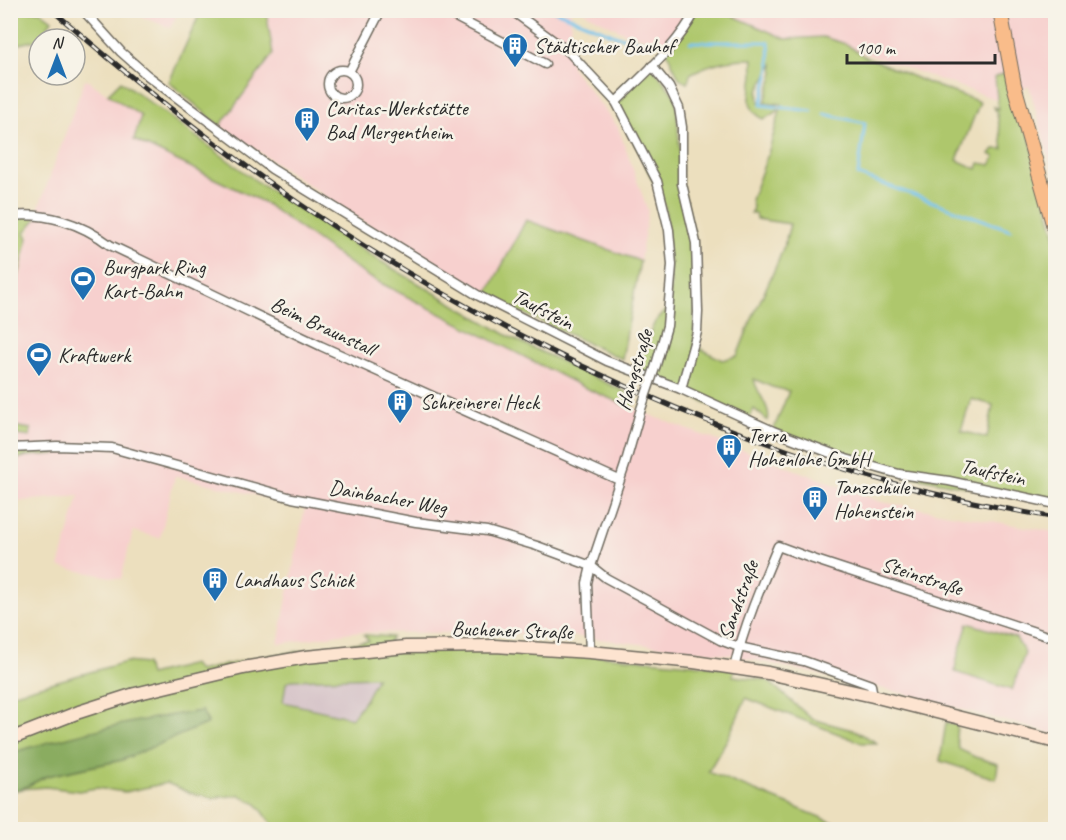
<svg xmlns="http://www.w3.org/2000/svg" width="1066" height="840" viewBox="0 0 1066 840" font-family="Caveat,sans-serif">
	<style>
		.built { fill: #f7d0ce }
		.industrial { fill: #d2bec4 }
		.green { fill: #aec76c; stroke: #6c794c; stroke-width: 1.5; fill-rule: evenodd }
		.forest { fill: #8aac60; stroke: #5a6c46; stroke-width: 1.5 }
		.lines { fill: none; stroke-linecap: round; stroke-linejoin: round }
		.stream { stroke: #72c2ed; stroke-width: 3 }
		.minor-casing { stroke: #6f6a5e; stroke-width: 11 }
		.secondary-casing { stroke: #6f6a5e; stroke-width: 15 }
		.primary-casing { stroke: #6f6a5e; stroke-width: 16 }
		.minor { stroke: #fff; stroke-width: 8 }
		.secondary { stroke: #fde4d0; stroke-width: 12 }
		.primary { stroke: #f9bc8a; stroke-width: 14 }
		.rail-casing { stroke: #2b2b2b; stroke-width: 5 }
		.rail { stroke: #f7f3e8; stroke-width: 3; stroke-dasharray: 9; stroke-linecap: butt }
		.minor-bridge-casing { stroke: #6f6a5e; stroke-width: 11; stroke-linecap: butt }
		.minor-bridge { stroke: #fff; stroke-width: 8 }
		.labels { text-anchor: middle; stroke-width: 5; stroke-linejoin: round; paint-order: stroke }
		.poi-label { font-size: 21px; fill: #2b2b2b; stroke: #f7f3e8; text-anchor: start }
		.street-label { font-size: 21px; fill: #2b2b2b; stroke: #f7f3e8 }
	</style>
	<rect width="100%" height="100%" fill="#f7f3e8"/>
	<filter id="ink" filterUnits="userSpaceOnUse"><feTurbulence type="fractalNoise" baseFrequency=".0167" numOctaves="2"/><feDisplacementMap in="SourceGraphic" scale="12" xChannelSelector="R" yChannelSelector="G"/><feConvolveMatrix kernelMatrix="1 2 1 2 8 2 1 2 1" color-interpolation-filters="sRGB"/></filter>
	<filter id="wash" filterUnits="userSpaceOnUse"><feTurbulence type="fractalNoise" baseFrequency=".008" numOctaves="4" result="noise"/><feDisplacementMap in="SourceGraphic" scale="24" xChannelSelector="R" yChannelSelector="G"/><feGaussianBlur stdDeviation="1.35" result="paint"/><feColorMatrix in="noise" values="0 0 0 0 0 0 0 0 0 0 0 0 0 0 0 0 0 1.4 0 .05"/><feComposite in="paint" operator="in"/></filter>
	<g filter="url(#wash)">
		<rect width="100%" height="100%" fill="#ecdfbe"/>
		<!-- built -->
		<g class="built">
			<path d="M128 11 179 10V11L170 28Z"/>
			<path d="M266 11H571V67L618 127 648 211 640 261 526 221 486 296 404 249 220 126 273 54Z"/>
			<path d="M582 11H1055V180L1029 86 998 100 852 49 678 45 627 34Z"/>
			<path d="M85 79 141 116 135 140 263 202 367 276 583 387 660 419 881 502 1055 532V734L889 690 731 655 557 634 353 632 278 644 305 507 175 476 160 538 133 531 121 579 59 567 79 496 11 502V317L31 229Z"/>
		</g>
		<!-- industrial -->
		<path class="industrial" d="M378 677 352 718 283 702 286 683 292 680Z"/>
		<!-- green -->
		<g class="green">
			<path d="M11 10 40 11 52 20 40 39 11 46Z"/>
			<path d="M201 11H266L273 54 220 126 169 82Z"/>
			<path d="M696 11H722L786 39 823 37 846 44 864 56 928 83 980 102 957 160 977 169 979 163 991 165 995 157 990 154 994 149H1003L997 114 994 107 998 109 995 77 1005 73 1006 47 1055 234V504L899 474 773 431 789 391 772 387 754 379C756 393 772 407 768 421L754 409 747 420 632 371 655 322 669 306 671 286 665 207 616 102 652 66 676 98 682 184 696 243 694 345 722 360 737 356C743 342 748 327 755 312 768 283 783 256 790 224L756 219 755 213H751L753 207 751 200 768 154 782 104 765 102 774 73 773 64 758 92 759 102 778 105V111L764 119C743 109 751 93 753 75 753 70 752 64 753 59 729 58 710 63 690 74L688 83 679 78 666 50ZM971 399 993 405 987 438 961 431Z"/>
			<path d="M121 81 263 186 375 258 510 337 636 397 632 408 583 387 367 276 263 202 134 140 141 116 108 94Z"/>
			<path d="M11 216H39L25 232 28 238 11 305Z"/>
			<path d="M526 220 640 261 622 359 486 296Z"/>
			<path d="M11 426 31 429 30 437 11 434Z"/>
			<path d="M57 446 56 454 27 456 11 461V450Z"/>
			<path d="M968 623 1016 638 1025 653 1012 690 955 672 956 662Z"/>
			<path d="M364 635 392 637 386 648 495 646 734 668 733 676 767 680 812 719 856 731 877 743H862L746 698 728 738 708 772 852 830H274L273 825 257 804 239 795 213 798 190 793 167 783 125 792 96 788 79 791 46 787 21 789 47 776 122 760 208 722 202 711C135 719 75 734 11 753V694L126 662 146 664 149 675 193 664 198 671 261 657 369 641ZM377 677 365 700 352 718 283 702 286 683 292 680Z"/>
			<path d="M946 722 957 725 956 738 959 749 975 757 998 764 996 779 940 761Z"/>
		</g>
		<!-- forest -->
		<path class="forest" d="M202 711 208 723 122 760 47 776 21 789 11 791V753C76 734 135 719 202 711Z"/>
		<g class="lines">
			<!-- stream -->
			<g class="stream">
				<path d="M553 10 617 36 653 44"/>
				<path d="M690 42H769L770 68 761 105 812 111"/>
				<path d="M824 114 865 123 858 175 1011 230"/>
			</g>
		</g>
	</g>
	<g filter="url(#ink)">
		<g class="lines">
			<defs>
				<g id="minor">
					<path d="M83 10 121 52 147 75 272 169 479 296 607 361 681 389 773 431 846 459 899 474 949 481 1056 504"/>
					<path d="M442 10 545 64"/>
					<path d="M511 10 569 52 616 102 657 181 669 230 672 265 667 326 656 365"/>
					<path d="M652 66 669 87 679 108 682 127V184L696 243 698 312 697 332 681 389"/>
					<circle cx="342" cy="84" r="14"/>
					<path d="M349 72 381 10"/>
					<path d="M616 102C644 74 678 46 696 10"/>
					<path d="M10 216C46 212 81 223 110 245L321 346 619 480"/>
					<path d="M10 448 57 446 112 448 292 498 416 522 487 531 537 546 591 566 606 578 720 640 739 647 804 661 871 685 873 696"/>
					<path d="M590 652 587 583 591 566 625 465 640 412"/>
					<path d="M734 668C744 626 761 586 778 546L813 559 1056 639"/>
				</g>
				<path id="secondary" d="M10 739 79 712 135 694 243 668 306 657 406 647 495 646 590 652 694 662 768 673 873 696 1056 742"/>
				<path id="primary" d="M1000 10 1014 85 1056 234"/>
			</defs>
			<!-- minor casing -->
			<use href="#minor" class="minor-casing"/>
			<!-- secondary casing -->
			<use href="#secondary" class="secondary-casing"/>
			<!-- primary casing -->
			<use href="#primary" class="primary-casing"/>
			<!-- minor -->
			<use href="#minor" class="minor"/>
			<!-- secondary -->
			<use href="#secondary" class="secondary"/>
			<!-- primary -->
			<use href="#primary" class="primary"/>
			<defs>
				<path id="rail" d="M52 10C126 74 201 135 281 191 467 320 680 425 899 485 950 499 1003 508 1056 518"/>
			</defs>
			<!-- rail casing -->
			<use href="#rail" class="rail-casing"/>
			<!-- rail -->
			<use href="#rail" class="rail"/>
			<defs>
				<path id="minor-bridge" d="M640 412 656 365"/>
			</defs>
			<!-- minor-bridge casing -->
			<use href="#minor-bridge" class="minor-bridge-casing"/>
			<!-- minor-bridge -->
			<use href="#minor-bridge" class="minor-bridge"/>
		</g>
	</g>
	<!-- icons -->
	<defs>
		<symbol id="building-pin" viewBox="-11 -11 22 30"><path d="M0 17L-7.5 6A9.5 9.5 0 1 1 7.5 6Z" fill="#1f6fb2" stroke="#f7f3e8"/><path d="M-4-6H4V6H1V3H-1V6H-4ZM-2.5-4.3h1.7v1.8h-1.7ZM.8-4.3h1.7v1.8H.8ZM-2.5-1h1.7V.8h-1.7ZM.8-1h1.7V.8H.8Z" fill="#fff"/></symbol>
		<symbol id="stadium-pin" viewBox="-11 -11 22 30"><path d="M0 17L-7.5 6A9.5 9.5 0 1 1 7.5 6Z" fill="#1f6fb2" stroke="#f7f3e8"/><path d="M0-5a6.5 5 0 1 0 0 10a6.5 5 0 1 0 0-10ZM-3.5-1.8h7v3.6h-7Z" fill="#fff"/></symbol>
	</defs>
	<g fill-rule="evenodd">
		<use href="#building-pin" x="500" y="31" width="30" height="40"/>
		<use href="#building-pin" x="292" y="105" width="30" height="40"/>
		<use href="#stadium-pin" x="68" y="264" width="30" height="40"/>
		<use href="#stadium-pin" x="24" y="340" width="30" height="40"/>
		<use href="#building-pin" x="385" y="387" width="30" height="40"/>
		<use href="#building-pin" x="714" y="432" width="30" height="40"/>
		<use href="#building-pin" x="800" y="484" width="30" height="40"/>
		<use href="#building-pin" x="200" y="565" width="30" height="40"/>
	</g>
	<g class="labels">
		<!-- poi labels -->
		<g class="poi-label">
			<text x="534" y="53">Städtischer Bauhof</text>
			<text x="326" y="115">Caritas-Werkstätte<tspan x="326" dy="24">Bad Mergentheim</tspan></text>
			<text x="103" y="274">Burgpark Ring<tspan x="103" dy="24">Kart-Bahn</tspan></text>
			<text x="58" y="362">Kraftwerk</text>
			<text x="420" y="409">Schreinerei Heck</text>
			<text x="748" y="442">Terra<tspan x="748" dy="24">Hohenlohe GmbH</tspan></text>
			<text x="834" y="494">Tanzschule<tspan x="834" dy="24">Hohenstein</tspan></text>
			<text x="234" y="587">Landhaus Schick</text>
		</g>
		<!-- street labels -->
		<g class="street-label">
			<text transform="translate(543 309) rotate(27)" y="7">Taufstein</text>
			<text transform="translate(323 326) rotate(25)" y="7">Beim Braunstall</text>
			<text transform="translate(634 370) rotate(-73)" y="7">Hangstraße</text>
			<text transform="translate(993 472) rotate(12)" y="7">Taufstein</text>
			<text transform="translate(388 497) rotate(10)" y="7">Dainbacher Weg</text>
			<text transform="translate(922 576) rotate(18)" y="7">Steinstraße</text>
			<text transform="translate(738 600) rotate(-70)" y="7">Sandstraße</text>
			<text transform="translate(512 630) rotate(2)" y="7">Buchener Straße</text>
		</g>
	</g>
	<!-- margin -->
	<rect width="1066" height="840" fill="none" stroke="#f7f3e8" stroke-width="36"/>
	<!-- north arrow -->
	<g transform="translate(57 57)"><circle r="28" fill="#f7f3e8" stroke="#a5a39c" stroke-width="1.5"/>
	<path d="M0-4.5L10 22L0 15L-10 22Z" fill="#1f6fb2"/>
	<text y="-9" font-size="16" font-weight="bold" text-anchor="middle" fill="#2b2b2b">N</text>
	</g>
	<!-- scale -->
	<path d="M847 54v9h148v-9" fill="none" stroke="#2b2b2b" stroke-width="3"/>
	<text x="856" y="54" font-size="18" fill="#2b2b2b" stroke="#f7f3e8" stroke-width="4.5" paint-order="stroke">100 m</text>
</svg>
